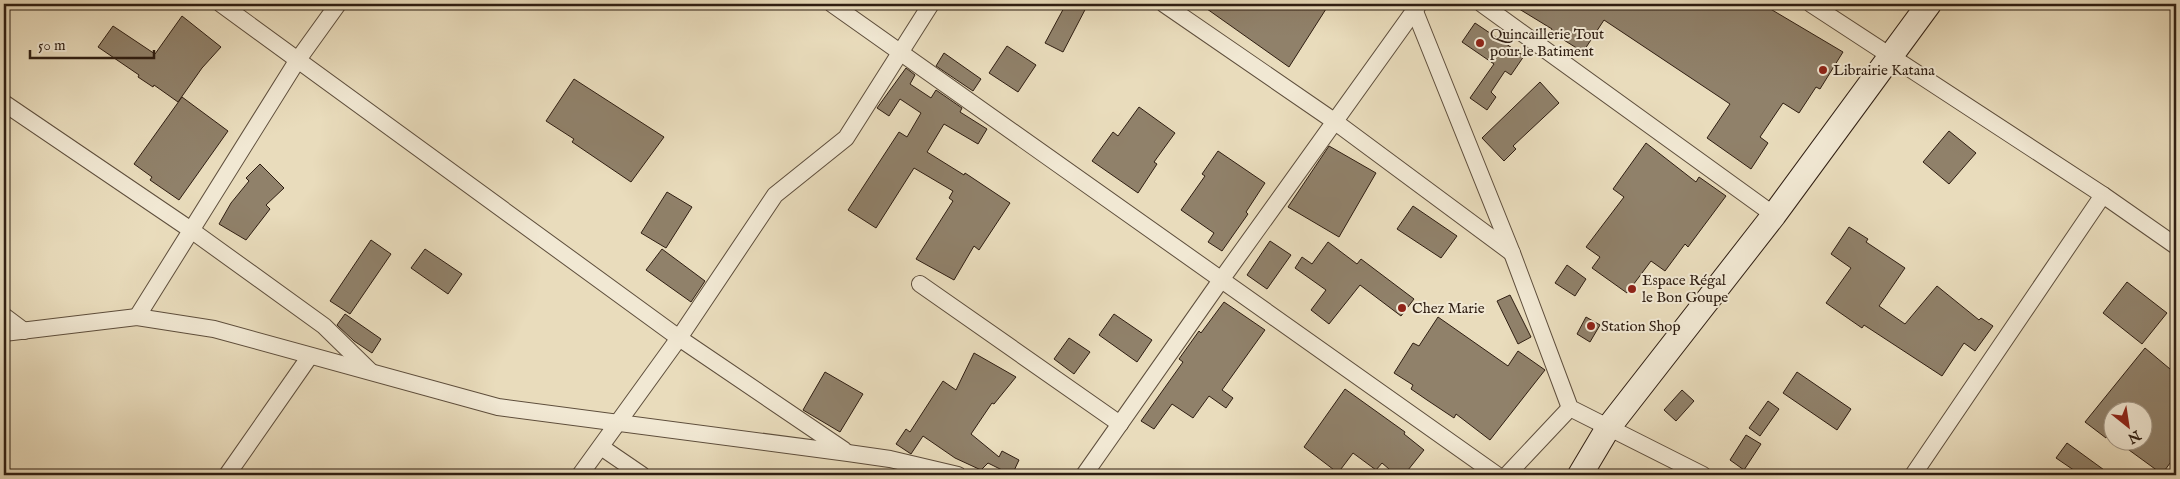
<svg xmlns="http://www.w3.org/2000/svg" width="2180" height="479" viewBox="0 0 2180 479" font-family="'IM FELL English',serif">
	<style>
		.building { fill: #90816a; stroke: #2f1e12 }
		.lines { fill: none; stroke-linecap: round; stroke-linejoin: round }
		.street-casing { stroke: #5e4e3c; stroke-width: 18 }
		.secondary-casing { stroke: #2f1e12; stroke-width: 26 }
		.street { stroke: #f1e8d3; stroke-width: 16 }
		.secondary { stroke: #f1e8d3; stroke-width: 24 }
		.poi-dot { fill: #8f2418; stroke: #f1e8d3; stroke-width: 2 }
		.labels { text-anchor: middle; stroke-width: 4; stroke-linejoin: round; paint-order: stroke }
		.poi-label { font-size: 15px; fill: #2f1e12; stroke: #f1e8d3; text-anchor: start }
	</style>
	<rect width="100%" height="100%" fill="#e9dcbc"/>
	<filter id="stains"><feTurbulence type="fractalNoise" baseFrequency=".004" numOctaves="4"/><feColorMatrix values="0 0 0 0 .2 0 0 0 0 .09 0 0 0 0 .02 0 0 0 .5 -.17"/></filter>
	<radialGradient id="worn" r=".72"><stop offset=".6" stop-color="#630" stop-opacity="0"/><stop offset="1" stop-color="#630" stop-opacity=".3"/></radialGradient>
	<!-- building -->
	<g class="building">
		<path d="M1066 4H1088L1063 52 1045 43Z"/>
		<path d="M1200 4H1318L1326 9 1289 67Z"/>
		<path d="M1511 4H1762L1843 52 1820 89 1816 87 1799 113 1783 103 1760 137 1768 143 1751 169 1707 138 1730 104 1604 20 1583 52 1551 32 1552 29Z"/>
		<path d="M182 16 221 47 202 68 178 102 154 85 153 87 138 77 139 75 98 47 113 26 155 54Z"/>
		<path d="M1475 23 1524 56 1511 75 1505 71 1491 92 1496 97 1487 110 1470 98 1494 64 1462 42Z"/>
		<path d="M1007 46 1036 65 1018 92 989 73Z"/>
		<path d="M944 53 981 79 973 91 936 66Z"/>
		<path d="M906 68 915 75 910 84 931 98 936 90 962 108 960 112 987 129 978 144 944 124 927 152 964 175 965 173 1010 203 979 250 974 246 954 280 916 259 953 201 949 198 953 191 914 168 876 228 848 210 899 132 907 137 921 113 900 99 889 116 877 108Z"/>
		<path d="M574 79 664 137 631 182 572 142 574 139 546 121Z"/>
		<path d="M1540 82 1559 103 1513 146 1516 149 1504 161 1482 138Z"/>
		<path d="M182 97 228 131 179 200 150 180 152 177 134 164Z"/>
		<path d="M1139 107 1175 133 1154 162 1157 164 1138 193 1092 161 1113 132 1118 136Z"/>
		<path d="M1949 131 1976 153 1949 184 1923 162Z"/>
		<path d="M1646 143 1696 182 1699 177 1726 196 1688 247 1685 244 1665 271 1651 261 1627 293 1592 268 1600 257 1586 247 1624 197 1613 189Z"/>
		<path d="M1329 146 1376 173 1339 237 1288 207Z"/>
		<path d="M1218 151 1265 183 1246 212 1248 214 1222 251 1208 242 1214 233 1181 210 1205 176 1202 174Z"/>
		<path d="M260 164 284 188 266 205 270 209 246 240 219 224 231 203 249 181 246 178Z"/>
		<path d="M667 192 692 207 666 248 641 233Z"/>
		<path d="M1413 206 1457 236 1441 258 1397 229Z"/>
		<path d="M1849 227 1868 239 1866 242 1905 268 1879 306 1905 324 1937 286 1979 320 1981 318 1993 326 1975 351 1964 343 1942 376 1864 325 1862 328 1826 303 1851 268 1831 254Z"/>
		<path d="M371 240 391 254 350 314 330 301Z"/>
		<path d="M1270 241 1291 255 1267 289 1247 275Z"/>
		<path d="M1328 242 1357 264 1361 259 1414 299 1401 316 1360 285 1329 324 1311 310 1326 290 1295 268 1302 257 1312 264Z"/>
		<path d="M425 249 462 274 448 294 411 268Z"/>
		<path d="M662 249 705 281 691 302 646 270Z"/>
		<path d="M1567 265 1586 279 1575 296 1555 283Z"/>
		<path d="M2127 282 2167 313 2142 344 2103 313Z"/>
		<path d="M1510 295 1531 337 1518 344 1497 301Z"/>
		<path d="M1224 302 1265 330 1222 390 1233 398 1226 408 1209 396 1193 418 1172 404 1154 429 1141 421 1183 362 1179 359 1199 331 1201 333Z"/>
		<path d="M345 314 381 339 372 353 354 341 337 325Z"/>
		<path d="M1114 314 1152 340 1137 362 1099 335Z"/>
		<path d="M1438 317 1508 366 1518 351 1545 370 1490 440 1456 414 1454 418 1427 400 1411 389 1413 385 1394 373 1413 343 1419 346Z"/>
		<path d="M1586 317 1600 325 1590 342 1577 334Z"/>
		<path d="M1069 338 1090 352 1074 374 1054 359Z"/>
		<path d="M2145 348 2176 374V455L2162 474 2118 442H2142V412H2112V429L2106 438 2085 422Z"/>
		<path d="M974 353 1016 377 994 404 992 403 971 434 999 457 1002 451 1019 460 1012 475 988 463 981 470 955 458 923 436 911 454 896 444 906 429 910 432 943 381 956 390Z"/>
		<path d="M825 372 863 394 840 432 803 410Z"/>
		<path d="M1797 372 1851 409 1837 430 1783 393Z"/>
		<path d="M1345 389 1405 432 1404 434 1424 450 1404 475H1396L1382 463 1376 470 1353 453 1338 473 1304 447Z"/>
		<path d="M1682 390 1694 401 1676 421 1664 410Z"/>
		<path d="M1768 401 1779 409 1760 436 1749 428Z"/>
		<path d="M1746 435 1761 444 1744 470 1730 460Z"/>
		<path d="M2067 443 2111 475H2081L2056 458Z"/>
	</g>
	<g class="lines">
		<defs>
			<g id="street">
				<path d="M221 4 679 338 844 450"/>
				<path d="M832 4 1497 475"/>
				<path d="M1164 4 1334 121 1512 253"/>
				<path d="M1412 4 1512 253 1570 408 1703 475"/>
				<path d="M1482 4 1774 215"/>
				<path d="M1811 4 2103 195 2176 246"/>
				<path d="M4 103 191 230 324 326 370 371"/>
				<path d="M920 284 1120 424"/>
				<path d="M4 316 24 331"/>
				<path d="M137 317 297 61 338 4"/>
				<path d="M4 333 137 317 214 329 498 407 848 453 890 459 958 475"/>
				<path d="M601 447 642 475"/>
				<path d="M227 475 310 356"/>
				<path d="M580 475 679 338 775 195 846 138 931 4"/>
				<path d="M1084 475 1221 280 1419 4"/>
				<path d="M1507 475 1570 408"/>
				<path d="M1913 475 2103 195"/>
			</g>
			<path id="secondary" d="M1580 475 1608 428 1774 215 1929 4"/>
		</defs>
		<!-- street casing -->
		<use href="#street" class="street-casing"/>
		<!-- secondary casing -->
		<use href="#secondary" class="secondary-casing"/>
		<!-- street -->
		<use href="#street" class="street"/>
		<!-- secondary -->
		<use href="#secondary" class="secondary"/>
	</g>
	<!-- markers -->
	<g class="poi-dot">
		<circle cx="1480" cy="43" r="5"/>
		<circle cx="1823" cy="70" r="5"/>
		<circle cx="1632" cy="289" r="5"/>
		<circle cx="1402" cy="308" r="5"/>
		<circle cx="1591" cy="326" r="5"/>
	</g>
	<g class="labels">
		<!-- poi labels -->
		<g class="poi-label">
			<text x="1490" y="39">Quincaillerie Tout<tspan x="1490" dy="17">pour le Batiment</tspan></text>
			<text x="1833" y="75">Librairie Katana</text>
			<text x="1642" y="285">Espace Régal<tspan x="1642" dy="17">le Bon Goupe</tspan></text>
			<text x="1412" y="313">Chez Marie</text>
			<text x="1601" y="331">Station Shop</text>
		</g>
	</g>
	<!-- margin -->
	<rect width="2180" height="479" fill="none" stroke="#e9dcbc" stroke-width="20"/>
	<rect x="5" y="5" width="2170" height="469" fill="none" stroke="#2f1e12" stroke-width="2.5"/>
	<rect x="10" y="10" width="2160" height="459" fill="none" stroke="#2f1e12"/>
	<!-- north arrow -->
	<g transform="translate(2128 426) rotate(150)"><circle r="24" fill="#f1e8d3" stroke="#a39786"/>
	<path d="M0-4L9 19L0 12L-9 19Z" fill="#8f2418"/>
	<text y="-8" font-size="14" font-weight="bold" text-anchor="middle" fill="#2f1e12">N</text>
	</g>
	<!-- scale -->
	<path d="M30 50v8h124v-8" fill="none" stroke="#2f1e12" stroke-width="2.5"/>
	<text x="38" y="50" font-size="15" fill="#2f1e12" stroke="#f1e8d3" stroke-width="4" paint-order="stroke">50 m</text>
	<rect width="100%" height="100%" filter="url(#stains)"/>
	<rect width="100%" height="100%" fill="url(#worn)"/>
</svg>
